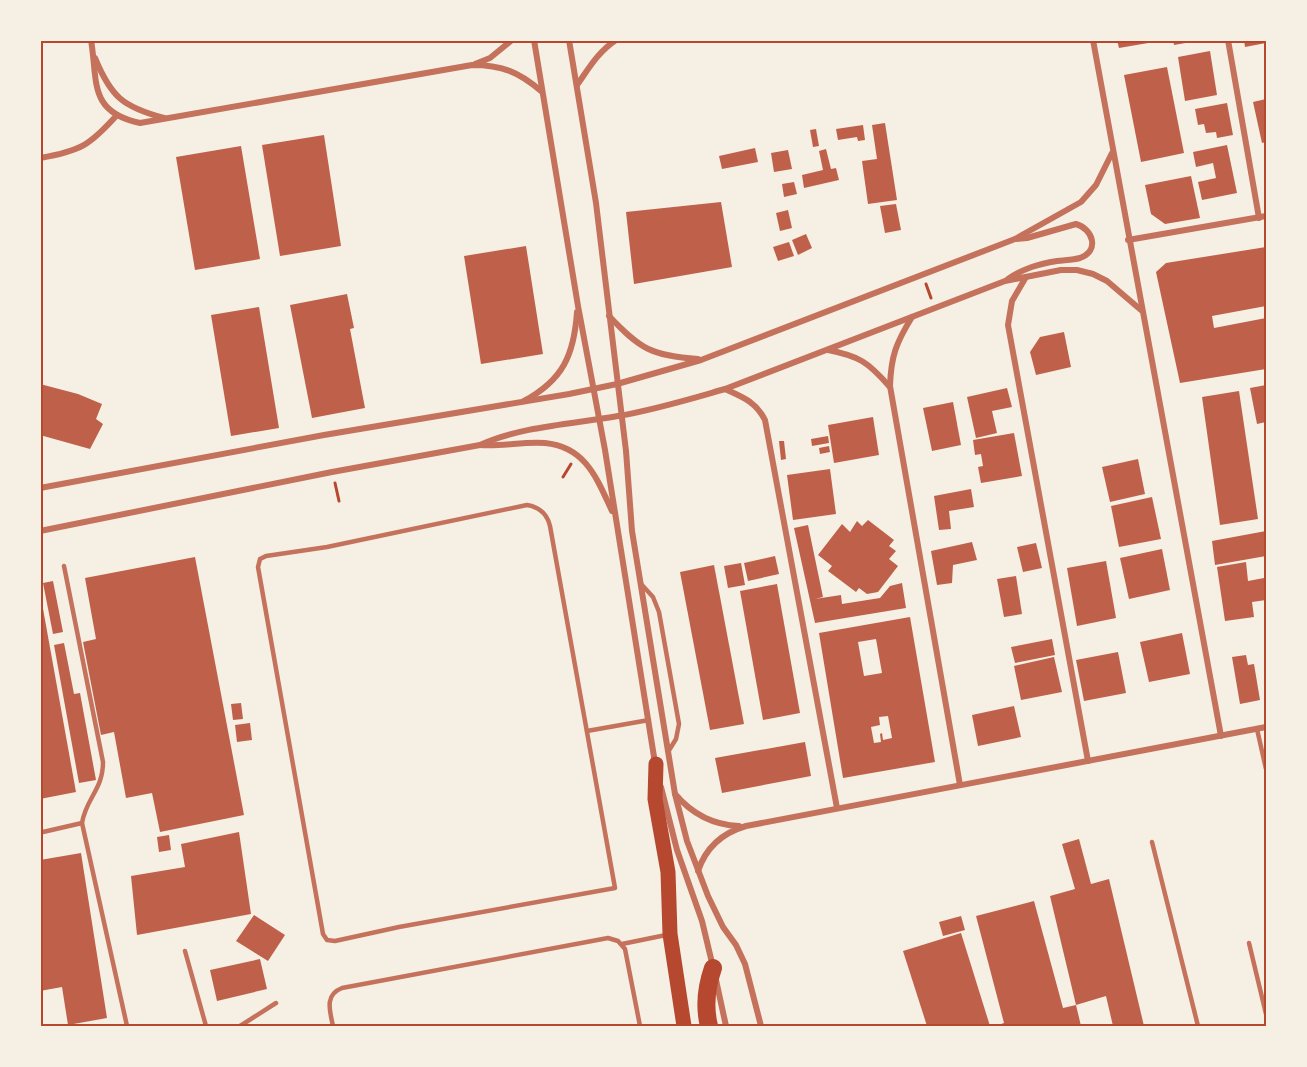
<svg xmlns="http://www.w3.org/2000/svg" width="1307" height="1067" viewBox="0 0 1307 1067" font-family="'Exo 2',sans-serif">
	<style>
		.building { fill: #bf614a; fill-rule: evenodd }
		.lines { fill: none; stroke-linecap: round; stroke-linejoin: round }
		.path { stroke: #b5482f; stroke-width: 3 }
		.service { stroke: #c5725c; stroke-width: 4.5 }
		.minor { stroke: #c5725c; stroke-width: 6 }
		.primary { stroke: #b5482f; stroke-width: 15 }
		.motorway { stroke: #b5482f; stroke-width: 18 }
		.neatline { fill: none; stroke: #b5482f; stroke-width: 2 }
	</style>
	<rect width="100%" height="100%" fill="#f6efe4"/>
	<!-- building -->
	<g class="building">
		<path d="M1117 40H1154V42L1119 48Z"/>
		<path d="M1173 40H1190L1191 42 1174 45Z"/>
		<path d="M1244 40H1266V43L1245 47Z"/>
		<path d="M1210 51 1217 95 1185 101 1178 57Z"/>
		<path d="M1167 67 1184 153 1141 162 1124 75Z"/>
		<path d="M1266 99V142L1262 143 1253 102Z"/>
		<path d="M1227 103 1233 135 1217 138 1216 132 1206 133 1204 124 1198 125 1195 109Z"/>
		<path d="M885 123 897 200 868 204 862 161 877 159 872 125Z"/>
		<path d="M863 125 865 140 858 141 857 137 838 140 836 129Z"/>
		<path d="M816 129 819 146 813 147 810 130Z"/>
		<path d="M324 135 341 246 280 256 262 145Z"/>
		<path d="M1227 145 1237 193 1202 200 1198 182 1216 178 1213 163 1196 167 1193 152Z"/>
		<path d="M241 146 260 259 195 270 176 157Z"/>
		<path d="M755 148 758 162 722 169 719 156Z"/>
		<path d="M826 149 831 169 836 168 839 180 804 188 802 175 823 170 819 151Z"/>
		<path d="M788 150 792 169 774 172 771 153Z"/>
		<path d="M1191 176 1200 218 1165 224 1151 214 1145 185Z"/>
		<path d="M794 182 797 194 784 197 782 184Z"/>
		<path d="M721 202 732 267 634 284 626 212Z"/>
		<path d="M896 204 901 230 885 233 880 206Z"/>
		<path d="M788 210 792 228 780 231 776 213Z"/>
		<path d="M806 234 812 248 798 255 792 240Z"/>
		<path d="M789 242 794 256 778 261 773 247Z"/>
		<path d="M526 246 543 354 481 364 464 256Z"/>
		<path d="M1266 247V306L1212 316 1214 328 1266 318V369L1180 383 1156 272 1166 263Z"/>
		<path d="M347 294 354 328 350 329 365 408 312 418 290 305Z"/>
		<path d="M259 307 279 428 231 436 211 315Z"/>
		<path d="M1064 332 1071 367 1036 375 1030 352 1040 337Z"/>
		<path d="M40 384 78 394 102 404 96 419 103 424 90 449 40 435Z"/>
		<path d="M1266 385V422L1257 424 1250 388Z"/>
		<path d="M1007 388 1012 407 992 411 997 433 976 438 967 397Z"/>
		<path d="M1239 391 1258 519 1220 525 1202 397Z"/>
		<path d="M953 402 961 445 932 451 923 408Z"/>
		<path d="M873 417 879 455 834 463 828 425Z"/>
		<path d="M1014 433 1022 476 981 483 978 467 983 466 981 454 975 455 973 440Z"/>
		<path d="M828 436 829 443 812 446 811 439Z"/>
		<path d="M779 441H784L786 459 781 460Z"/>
		<path d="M829 446 830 452 820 454 819 448Z"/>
		<path d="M1138 459 1145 494 1110 502 1102 467Z"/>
		<path d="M830 469 836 514 793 520 787 475Z"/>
		<path d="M971 489 974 507 949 511 951 529 939 530 934 496Z"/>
		<path d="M1152 497 1161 539 1119 547 1111 506Z"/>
		<path d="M868 520 894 540 889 546 896 551 889 559 898 566 878 592 867 594 859 588 856 592 828 571 832 566 818 555 842 524 850 532 857 521 862 526Z"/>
		<path d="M808 525 823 597 815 599 841 595 842 604 880 598 890 586 902 583 906 608 815 623 794 528Z"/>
		<path d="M1266 531V556L1215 565 1212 541Z"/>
		<path d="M972 542 977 560 953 565 952 583 937 585 931 551Z"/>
		<path d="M1036 543 1042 568 1023 572 1017 547Z"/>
		<path d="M1162 549 1170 590 1129 599 1120 558Z"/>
		<path d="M775 556 779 574 748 581 744 563Z"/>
		<path d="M195 557 244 815 160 832 152 793 126 798 114 732 101 735 83 642 96 639 85 578Z"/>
		<path d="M1106 561 1116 618 1077 626 1067 568Z"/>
		<path d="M1246 562 1248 581 1264 578 1266 600 1252 602 1254 617 1225 621 1217 567Z"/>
		<path d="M741 563 745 585 728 588 724 566Z"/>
		<path d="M714 565 744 724 710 730 680 572Z"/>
		<path d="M1016 576 1022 614 1004 617 997 579Z"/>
		<path d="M53 581 63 632 53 634 43 583Z"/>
		<path d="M777 584 800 713 763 720 740 591Z"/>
		<path d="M40 592 76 792 40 799Z"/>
		<path d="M910 617 935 762 843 778 819 633ZM876 639 882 673 864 676 858 642ZM888 716 892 738 883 740 882 733 880 734 881 742 874 743 871 727 880 725 879 717Z"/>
		<path d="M1182 633 1190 674 1149 682 1140 642Z"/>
		<path d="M1052 639 1055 655 1015 663 1011 647Z"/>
		<path d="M64 643 74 694 80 693 96 780 79 783 54 645Z"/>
		<path d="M1118 652 1126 693 1084 701 1076 660Z"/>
		<path d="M1246 655 1248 665 1254 664 1260 700 1240 704 1232 657Z"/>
		<path d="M1054 657 1062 692 1021 700 1014 666Z"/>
		<path d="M241 703 243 719 233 720 231 704Z"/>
		<path d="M1014 706 1021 737 978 746 972 715Z"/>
		<path d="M250 723 252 740 237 742 235 725Z"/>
		<path d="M805 742 811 776 722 793 715 758Z"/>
		<path d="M239 832 251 914 137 935 131 876 185 867 181 844Z"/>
		<path d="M169 835 171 850 159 852 157 837Z"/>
		<path d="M1079 839 1091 884 1109 879 1144 1026H1113L1106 996 1076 1005 1050 896 1075 889 1062 844Z"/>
		<path d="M81 853 107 1018 68 1025 62 987 40 991V860Z"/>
		<path d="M1034 901 1063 1008 1076 1005 1081 1026H995L1004 1023 976 916Z"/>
		<path d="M254 915 285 935 268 961 236 941Z"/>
		<path d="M961 916 965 930 943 936 939 922Z"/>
		<path d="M961 933 990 1026H927L903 951Z"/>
		<path d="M260 959 267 989 217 1001 210 970Z"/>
	</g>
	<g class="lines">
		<!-- path -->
		<g class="path">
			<path d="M926 284 931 298"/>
			<path d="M563 477 571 464"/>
			<path d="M335 483 339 501"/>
		</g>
		<!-- service -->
		<g class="service">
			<path d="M527 505C539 507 547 513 550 526L615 888 399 927 335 941 327 940 323 934 258 567 260 559 266 556 327 547Z"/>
			<path d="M64 566 103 762C103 790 86 798 82 823L127 1026"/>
			<path d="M642 585 653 597 659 612 679 724 676 739 668 752"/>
			<path d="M1257 729 1266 769"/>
			<path d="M587 731 649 720"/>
			<path d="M43 832 82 823"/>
			<path d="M1152 842 1198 1026"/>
			<path d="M1249 943 1266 1014"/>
			<path d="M622 944 666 935"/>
			<path d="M185 951 206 1026"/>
			<path d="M240 1026 276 1003"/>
			<path d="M333 1026C330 1011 324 995 342 988L608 938 618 941 625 949 640 1026"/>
		</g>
		<!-- minor -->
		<g class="minor">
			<path d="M91 40C98 81 88 112 140 123L472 65C502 65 519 72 541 91"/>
			<path d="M534 40 578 306 605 450 655 763"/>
			<path d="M569 40 596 203 626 451 632 531 675 794 687 841 708 896 723 927 736 945 745 964 761 1026"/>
			<path d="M1093 40 1221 736"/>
			<path d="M1228 40 1259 218"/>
			<path d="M95 58C111 97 123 107 164 118"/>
			<path d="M475 64 490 58 512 40"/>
			<path d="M577 85C589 68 598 52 616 40"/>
			<path d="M40 158C81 151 90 145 117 115"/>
			<path d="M1128 240 1266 216"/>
			<path d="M1026 277 1012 301 1008 325 1088 761"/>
			<path d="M1008 279C1024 268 1039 264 1057 261 1064 260 1073 260 1080 258 1100 251 1093 229 1076 224L1027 238 1016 239"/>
			<path d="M609 316C640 349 652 356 698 359"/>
			<path d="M912 317C896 343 891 356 890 386L960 785"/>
			<path d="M828 350C859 356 868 362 889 386"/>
			<path d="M725 389C743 397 756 402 765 420L837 808"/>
			<path d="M524 401C563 380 574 355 577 312"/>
			<path d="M480 445C502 447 524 441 545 443 586 447 597 479 612 511"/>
			<path d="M40 488 324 435 569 394 617 384 701 360 1015 239 1081 202 1096 185 1112 153"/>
			<path d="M40 531 332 472 480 445C522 426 573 424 618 416 654 410 690 399 725 389L1005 281 1061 270H1077L1093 274 1107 281 1141 310"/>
			<path d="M661 787 677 850 702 921 713 967"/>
			<path d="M675 794C692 814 713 825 739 826"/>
			<path d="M698 871C706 847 722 833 746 826L1266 727"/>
			<path d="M716 980 726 1026"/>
		</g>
		<!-- primary -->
		<path class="primary" d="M656 764 655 799 668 872 670 934 684 1026"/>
		<!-- motorway -->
		<path class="motorway" d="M709 1026C704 1006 706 988 713 968"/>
	</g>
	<!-- border -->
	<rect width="1307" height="1067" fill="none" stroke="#f6efe4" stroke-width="84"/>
	<rect x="42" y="42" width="1223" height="983" class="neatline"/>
</svg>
